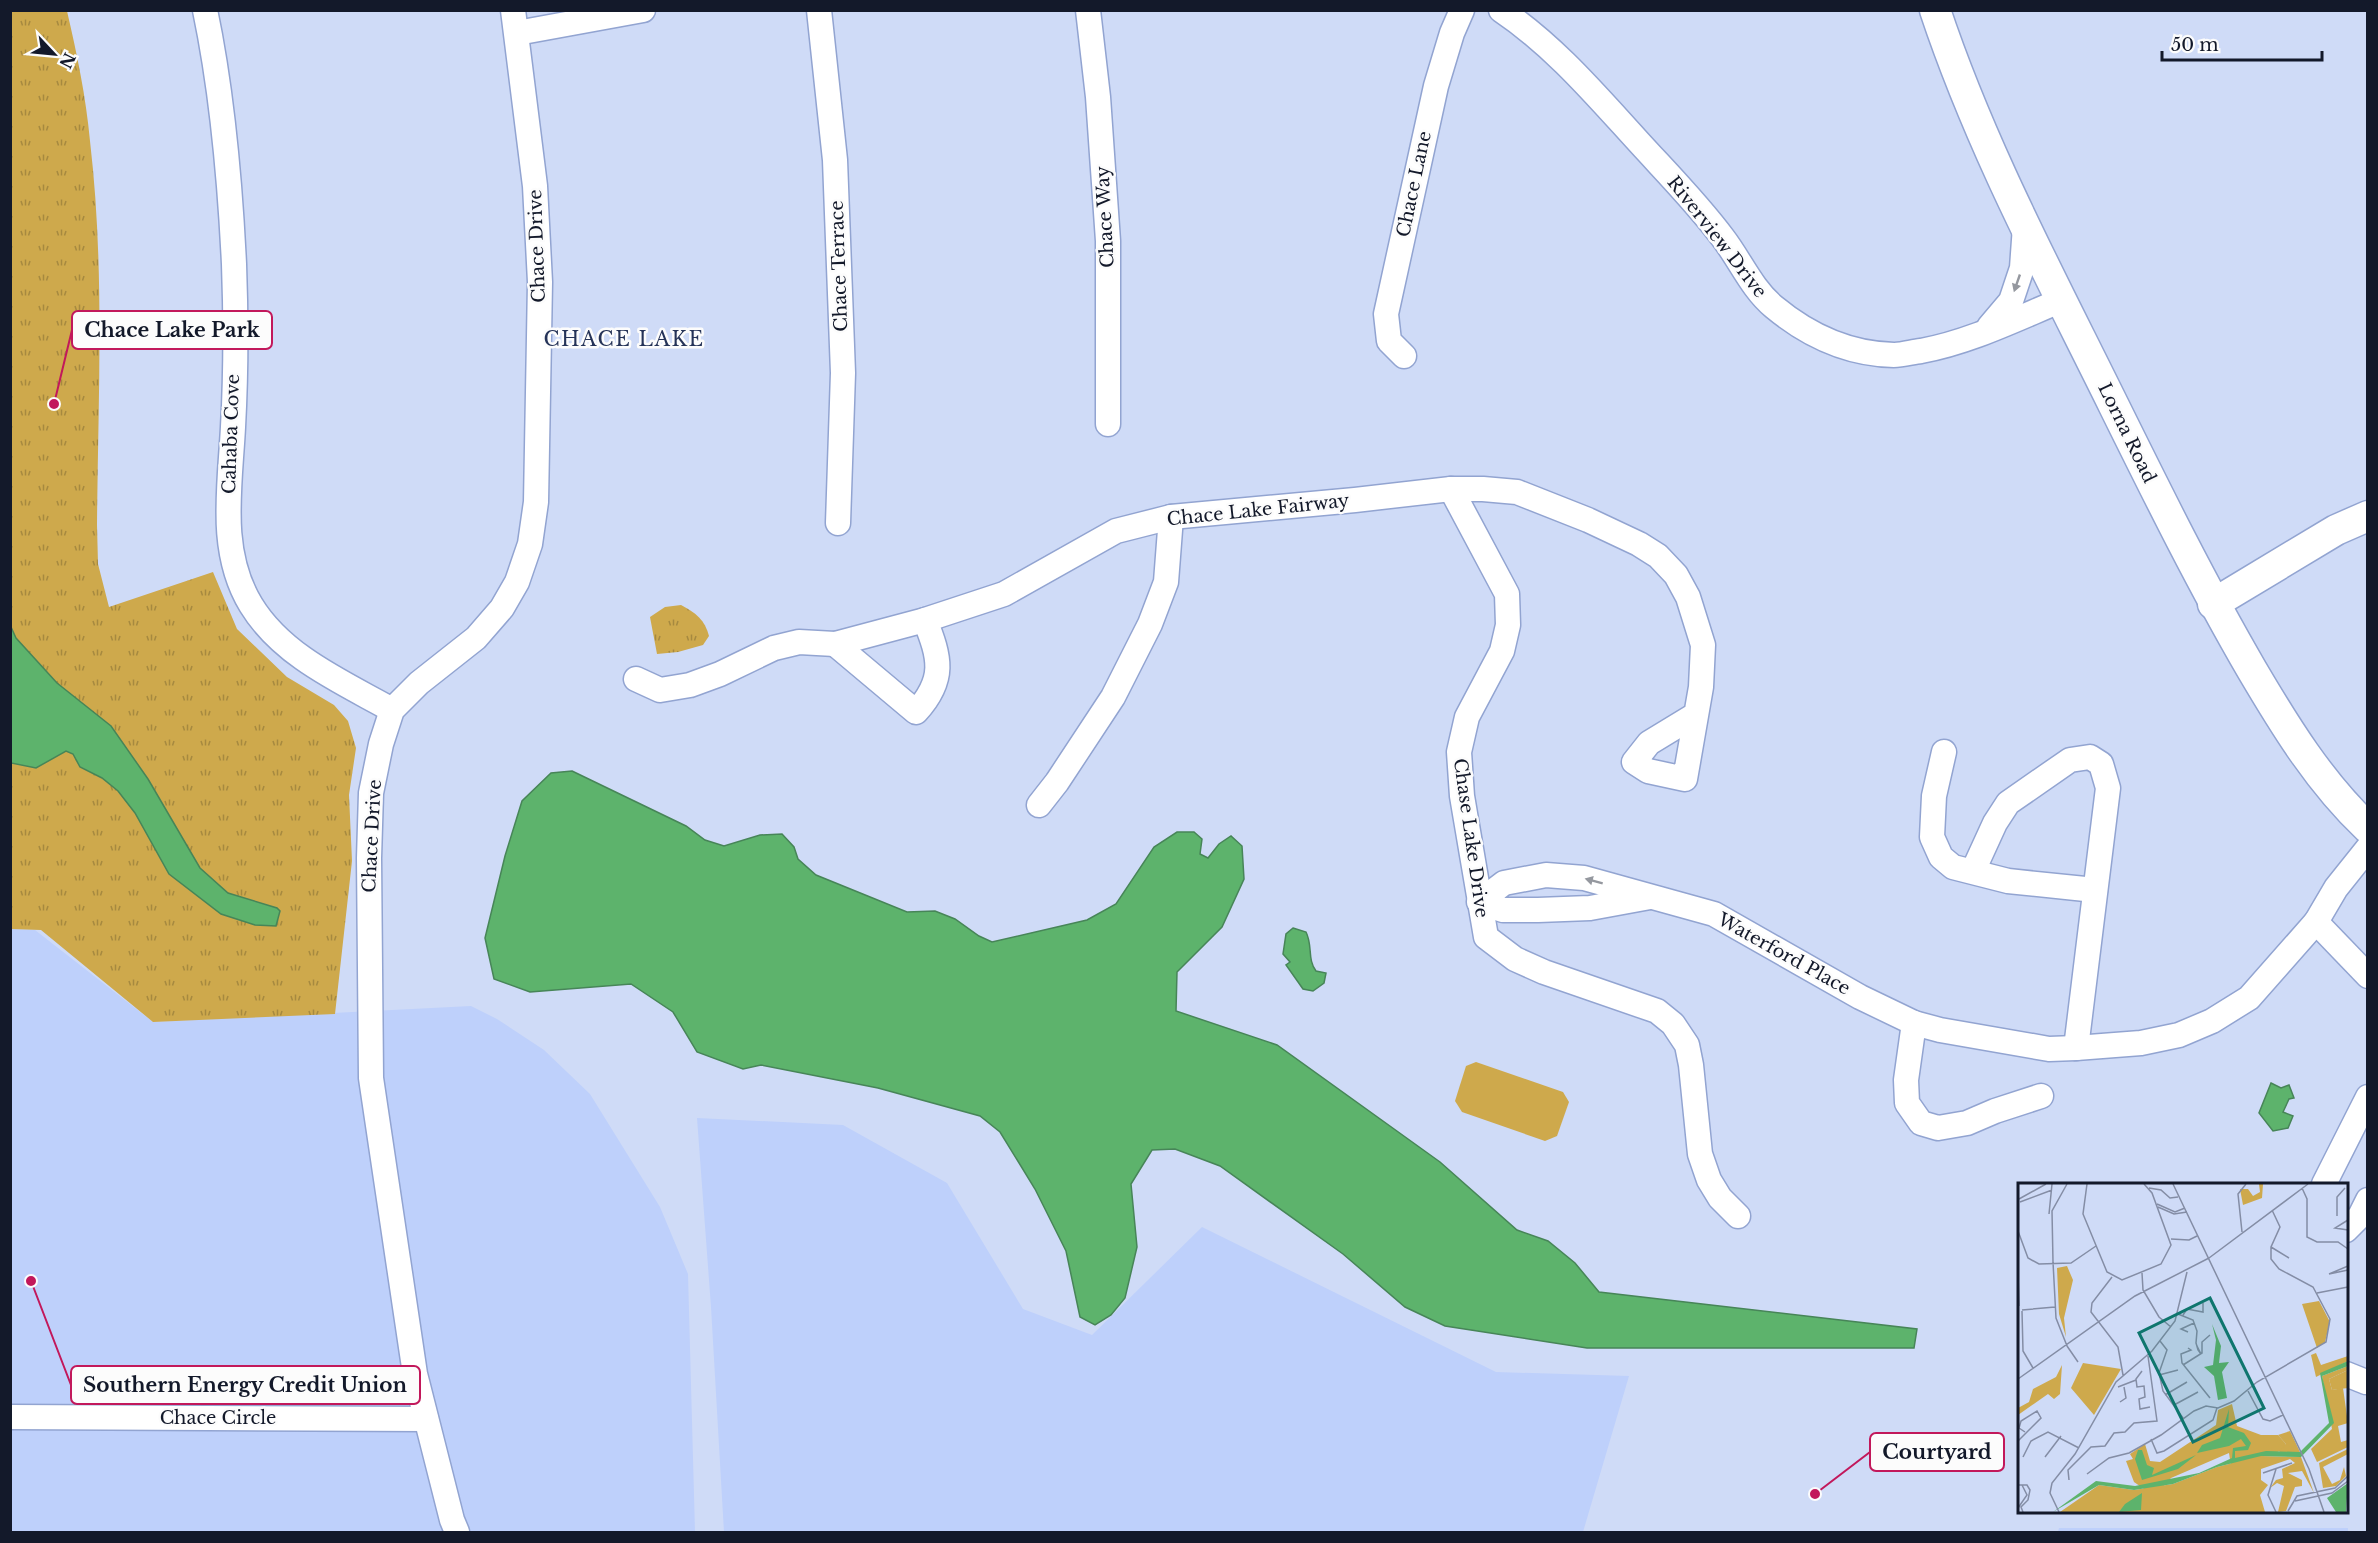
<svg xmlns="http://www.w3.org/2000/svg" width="2378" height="1543" viewBox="0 0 2378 1543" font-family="'Libre Baskerville',serif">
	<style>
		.built { fill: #bed0fb }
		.grass { fill: url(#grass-tufts) }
		.pitch { fill: #cea94c }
		.water { fill: #5db36c; stroke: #478558; stroke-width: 1.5 }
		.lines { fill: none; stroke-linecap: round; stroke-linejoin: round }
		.minor-casing { stroke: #92a4d1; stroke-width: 27 }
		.tertiary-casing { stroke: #92a4d1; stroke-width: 33 }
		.minor { stroke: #fff; stroke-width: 24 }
		.tertiary { stroke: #fff; stroke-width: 30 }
		.oneway { fill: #95989f }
		.labels { text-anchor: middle; stroke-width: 5; stroke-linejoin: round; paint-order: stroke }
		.street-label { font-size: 18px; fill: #13192a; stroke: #fcfcfc }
		.neighbourhood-label { font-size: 20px; letter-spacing: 1.5px; fill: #253358; stroke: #fcfcfc }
		.inset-road { fill: none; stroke: #848da5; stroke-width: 1.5 }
		.view { fill: #0f766e; fill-opacity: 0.15; stroke: #0f766e; stroke-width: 3 }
		.inset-edge { fill: none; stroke: #13192a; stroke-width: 3 }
		.leader { fill: none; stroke: #c2185b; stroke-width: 2 }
		.callout-dot { fill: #c2185b; stroke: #fcfcfc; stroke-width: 2 }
		.callout { fill: #fcfcfc; stroke: #c2185b; stroke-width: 2 }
		.callout-label { font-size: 20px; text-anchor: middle; font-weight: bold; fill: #13192a }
	</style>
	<defs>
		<pattern id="grass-tufts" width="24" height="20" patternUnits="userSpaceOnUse" patternTransform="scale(1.5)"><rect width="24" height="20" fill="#cea94c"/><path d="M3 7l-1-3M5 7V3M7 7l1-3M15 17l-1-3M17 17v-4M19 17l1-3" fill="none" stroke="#a6893f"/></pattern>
	</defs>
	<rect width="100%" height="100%" fill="#cfdbf7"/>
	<!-- built -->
	<g class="built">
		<path d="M11 929 35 930 153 1022 471 1006 497 1019 544 1050 590 1094 660 1207 688 1274 695 1532H11Z"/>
		<path d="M697 1118 843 1125 947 1183 1023 1309 1092 1335 1202 1227 1496 1372 1629 1376 1583 1532H724L711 1307Z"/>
		<path d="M2059 1528H2348V1532H2058Z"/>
	</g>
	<!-- grass -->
	<g class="grass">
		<path d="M11 11H67C77 54 86 97 90 141 105 268 98 398 97 525L98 564 109 607 213 572 237 629 287 677 334 705 348 721 356 748 349 795 352 861 335 1014 153 1022 41 930 11 929Z"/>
		<path d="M681 605C696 613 705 620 709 636L703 645 678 652 657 654 650 617 665 607Z"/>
	</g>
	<!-- pitch -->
	<path class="pitch" d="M1476 1062 1563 1092 1569 1102 1557 1136 1545 1141 1462 1112 1455 1101 1466 1066Z"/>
	<!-- water -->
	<g class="water">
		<path d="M11 627 16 638 57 683 111 726 148 779 200 868 228 893 277 908 280 911 276 926 255 925 221 914 169 874 135 813 118 791 102 778 80 767 73 754 66 751 36 768 11 763Z"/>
		<path d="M572 771 686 826 705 840 724 846 760 835 782 834 794 847 798 859 816 875 907 912 935 911 955 919 979 936 992 942 1087 920 1116 904 1154 847 1177 832H1194L1202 839 1200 854 1208 858 1219 844 1231 836 1242 846 1244 879 1222 927 1177 972 1176 1011 1277 1045 1440 1162 1517 1230 1548 1241 1575 1263 1599 1292 1917 1329 1914 1348H1587L1445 1326 1405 1307 1343 1254 1220 1166 1175 1149 1152 1150 1131 1184 1137 1247 1125 1298 1111 1315 1095 1325 1080 1317 1066 1251 1035 1189 1000 1132 980 1116 878 1088 761 1065 743 1069 697 1052 673 1012 631 984 530 992 494 979 485 938 505 856 522 801 551 773Z"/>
		<path d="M1293 928 1306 932C1313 946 1307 959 1316 971L1326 973 1324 983 1313 991 1303 989 1286 965 1290 962 1283 954 1286 934Z"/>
		<path d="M2271 1083 2281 1088 2289 1085 2294 1098 2289 1099 2283 1112 2293 1116 2288 1128 2273 1131 2259 1113Z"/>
	</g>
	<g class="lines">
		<defs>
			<g id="minor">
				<path d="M205 10C222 91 230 181 234 264 236 318 236 373 233 427 230 487 218 551 251 605 282 656 342 682 392 710"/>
				<path d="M819 10 835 160 843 373 838 523"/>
				<path d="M1088 10 1098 97 1108 241V424"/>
				<path d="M1501 10C1553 45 1594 93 1636 139 1665 171 1697 203 1723 238 1740 260 1752 289 1774 307 1809 336 1848 354 1894 355 1903 355 1912 352 1921 351 1970 342 2016 319 2062 300"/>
				<path d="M517 33 643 10"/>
				<path d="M1989 327 2011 301 2022 268 2025 226"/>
				<path d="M1404 356 1389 341 1386 314 1436 86 1452 33 1462 10"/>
				<path d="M1451 489 1507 594 1508 625 1502 651 1467 717 1459 752 1462 796 1486 937 1515 959 1544 972 1657 1011 1673 1024 1687 1045 1691 1065 1700 1154 1709 1180 1720 1198 1738 1216"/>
				<path d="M835 644 916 712C946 679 940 658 925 620"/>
				<path d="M636 679 660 690 690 685 720 674 774 648 799 642 835 644 925 620 1004 594 1116 531 1171 517 1355 500 1451 489H1483L1517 492 1588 520 1639 544 1658 556 1676 575 1688 597 1703 645 1701 687 1685 779 1648 771 1634 762 1649 743 1695 715"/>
				<path d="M1944 752 1934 796 1932 837 1941 857 1953 867 2008 881 2095 890"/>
				<path d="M1039 805 1057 782 1113 697 1150 624 1166 582 1171 517"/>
				<path d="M1973 871 1995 823 2008 803 2070 760 2090 757 2101 764 2108 788 2076 1048"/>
				<path d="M1650 897 1590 908 1538 910H1503L1479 902 1504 883 1546 875 1584 878 1714 914 1860 997 1914 1023 1940 1030 2049 1049 2076 1048 2141 1043 2179 1035 2212 1021 2249 998 2316 922 2336 888 2368 848"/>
				<path d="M2316 922 2368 976"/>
				<path d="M1914 1023 1906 1080 1907 1103 1921 1123 1938 1128 1967 1123 1995 1111 2041 1096"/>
				<path d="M2324 1184 2368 1097"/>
				<path d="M2346 1230 2360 1216 2368 1200"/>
				<path d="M2346 1374 2366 1382"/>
				<path d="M10 1417 426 1419"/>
				<path d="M457 1532 452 1520 415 1374 371 1078 369 858 371 793 381 744 392 710 419 683 476 638 502 608 517 582 530 544 536 502 540 282 535 186 513 10"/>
			</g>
			<g id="tertiary">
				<path d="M1935 10C1981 148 2050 276 2114 406 2158 495 2202 584 2252 670 2285 726 2320 783 2368 828"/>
				<path d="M2213 604 2336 530 2368 516"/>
			</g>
		</defs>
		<!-- minor casing -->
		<use href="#minor" class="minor-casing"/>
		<!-- tertiary casing -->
		<use href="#tertiary" class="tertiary-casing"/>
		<!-- minor -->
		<use href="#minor" class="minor"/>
		<!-- tertiary -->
		<use href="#tertiary" class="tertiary"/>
	</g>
	<!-- one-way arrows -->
	<defs><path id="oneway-solid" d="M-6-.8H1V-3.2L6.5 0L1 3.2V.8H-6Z" transform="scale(1.5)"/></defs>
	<g class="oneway">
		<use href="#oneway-solid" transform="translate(2017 283) rotate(109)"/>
		<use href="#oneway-solid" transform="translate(1594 881) rotate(-165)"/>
	</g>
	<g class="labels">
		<!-- street labels -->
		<g class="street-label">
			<text transform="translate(1414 184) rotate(-78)" y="6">Chace Lane</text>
			<text transform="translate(1105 217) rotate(-93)" y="6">Chace Way</text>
			<text transform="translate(1717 237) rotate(52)" y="6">Riverview Drive</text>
			<text transform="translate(537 246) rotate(-92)" y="6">Chace Drive</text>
			<text transform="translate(839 266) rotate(-92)" y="6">Chace Terrace</text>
			<text transform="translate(2127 433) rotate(64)" y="6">Lorna Road</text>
			<text transform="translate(231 434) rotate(-88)" y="6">Cahaba Cove</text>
			<text transform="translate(1258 510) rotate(-6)" y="6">Chace Lake Fairway</text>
			<text transform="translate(372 836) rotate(-87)" y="6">Chace Drive</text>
			<text transform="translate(1471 838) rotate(82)" y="6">Chase Lake Drive</text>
			<text transform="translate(1784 954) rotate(29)" y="6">Waterford Place</text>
			<text x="218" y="1424">Chace Circle</text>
		</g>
		<!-- neighbourhood labels -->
		<g class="neighbourhood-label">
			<text x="624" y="346">CHACE LAKE</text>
		</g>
	</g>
	<!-- overview -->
	<g transform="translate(2018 1183)">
		<rect width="330" height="330" fill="#cfdbf7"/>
		<path d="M330 187V205L314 207 311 196ZM214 221 219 243 243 252H260L268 261 266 267 213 283 211 270 153 295 145 304 129 308 116 299 108 278 115 276 112 271 127 261 132 278 142 279 198 242 200 227Z" fill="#cea94c"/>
		<path d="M241 1H245L244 15 225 22 222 6H230L235 13 242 9ZM49 83 55 97 46 135 48 154 41 131 39 85ZM301 118 312 139 307 159 299 165 284 121ZM298 170 303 182 330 173V178L298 194 293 172ZM65 180 103 186 76 232 53 205ZM44 182 42 211 36 216 30 211 0 232V225L11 219 15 206 38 194ZM330 183V187L311 196 314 207 325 205 330 240 320 243 323 259 330 257V264L299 279 293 266 314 246 304 193ZM272 248 282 269H261L268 261 260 252ZM330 266V271L305 284 314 301 322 297 326 284 328 293 318 303 305 305 301 280ZM243 273 283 274 296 310 284 288 270 290 284 297V303L277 304 268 328 260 329 266 303 259 300 252 305 258 297 265 295 264 286 277 280 272 276 243 286V297L250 302 242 312 247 329H42L81 302 116 307 155 301 199 284Z" fill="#cea94c"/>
		<path d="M194 141 203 163 201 180 211 179 204 189 209 215 200 217 196 193 186 184 195 182 198 157ZM330 178V183L304 193 316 240 283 274 243 273 199 284 155 301 116 307 81 302 35 329 78 298 117 303 181 290 214 275 215 265 228 263 223 256 211 263 179 270 184 262 202 255 211 226 210 244 226 250 233 260 230 267 217 268V275L248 268 282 269 311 240 302 190ZM120 267H124L129 282 136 285 134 292 178 272 160 286 124 297 117 276ZM330 300 328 329H318L309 315ZM124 310 123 327 101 329 107 321Z" fill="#5db36c"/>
		<path class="inset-road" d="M69 1 65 31 89 89 104 97 143 81 153 62 134 10 126 1M155 1 291 286 306 329M131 5 143 7 152 15 160 14M284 5 289 16V54L299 59H320L330 66M1 16 28 1M2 19 34 7M139 21 157 29 167 25M140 24 156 31 169 29M31 31 34 1M319 33V14L327 5M330 37 317 45 330 47M0 48 10 75 21 81 53 80 78 63M224 49 220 11 228 1M153 56 171 57 179 53M253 64 271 75M191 75 290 1M35 79 38 135 49 163M35 79 34 28 49 1M124 90 125 107 141 134 153 144M0 91 1 123M311 91 330 87M311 91 330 83M94 94 74 120 73 129 100 164 105 192M299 110 330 104M4 127 37 124M4 128 5 168 15 185M160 131 175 137 179 148 178 160 180 167 183 171 179 163M165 132 169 126 185 129V120M170 149 163 146 176 140M142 158 149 167 141 190 145 208 165 235M49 163 60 179M170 165 173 167 163 171 164 180 192 215M165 182 184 170V159L192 152M124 188 118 196 119 204 126 203 127 214 121 216 122 226 132 224M141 192 160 187M0 196 117 113 191 75M100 204 118 197M230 208 245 236 252 238 265 232M147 212 169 199M102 219 108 215 106 204M156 222 180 209M133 256 139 270 146 268 195 237 199 225M0 258 23 235 19 228 3 238 1 245 7 249M5 274 13 258 30 249 61 265M27 274 43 253M245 290 274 280M69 291 91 275 111 270 143 252 176 228 188 223 200 225 216 218 239 199 308 159 312 136 295 104 261 86 253 76V64L262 44 254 27M51 297 50 287 73 264 87 263 96 250 107 249 116 240 139 238 130 173M0 302H9L12 307 10 317 3 324 5 329M277 318 314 310 330 298M0 325 9 312 4 302M270 328 279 313 317 305 330 293M41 329 32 310 34 300 57 271 98 199 134 168 157 138 169 89M258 329 250 312 258 286"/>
		<path class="view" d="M192 115 246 225 175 259 121 150Z"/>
		<rect width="330" height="330" class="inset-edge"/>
	</g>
	<!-- callouts -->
	<path class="leader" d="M54 404L72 330M31 1281L71 1385M1815 1494L1870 1452"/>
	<g class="callout-dot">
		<circle cx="54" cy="404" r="6"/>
		<circle cx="31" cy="1281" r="6"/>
		<circle cx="1815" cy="1494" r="6"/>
	</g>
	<g class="callout">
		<rect x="72" y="311" width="200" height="38" rx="6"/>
		<rect x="71" y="1366" width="349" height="38" rx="6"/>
		<rect x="1870" y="1433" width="134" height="38" rx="6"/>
	</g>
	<g class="callout-label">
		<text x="172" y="337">Chace Lake Park</text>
		<text x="245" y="1392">Southern Energy Credit Union</text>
		<text x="1937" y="1459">Courtyard</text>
	</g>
	<!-- border -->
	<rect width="2378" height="1543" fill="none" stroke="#13192a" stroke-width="24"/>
	<!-- north arrow -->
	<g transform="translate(54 54) rotate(116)" stroke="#fcfcfc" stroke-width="4.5" paint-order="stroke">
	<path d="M0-4.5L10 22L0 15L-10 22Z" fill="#13192a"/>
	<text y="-9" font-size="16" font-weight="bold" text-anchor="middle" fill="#13192a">N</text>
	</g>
	<!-- scale -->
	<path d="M2162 51v9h160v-9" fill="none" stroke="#13192a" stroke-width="3"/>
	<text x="2171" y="51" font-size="18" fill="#13192a" stroke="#fcfcfc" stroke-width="4.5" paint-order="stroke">50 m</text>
</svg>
